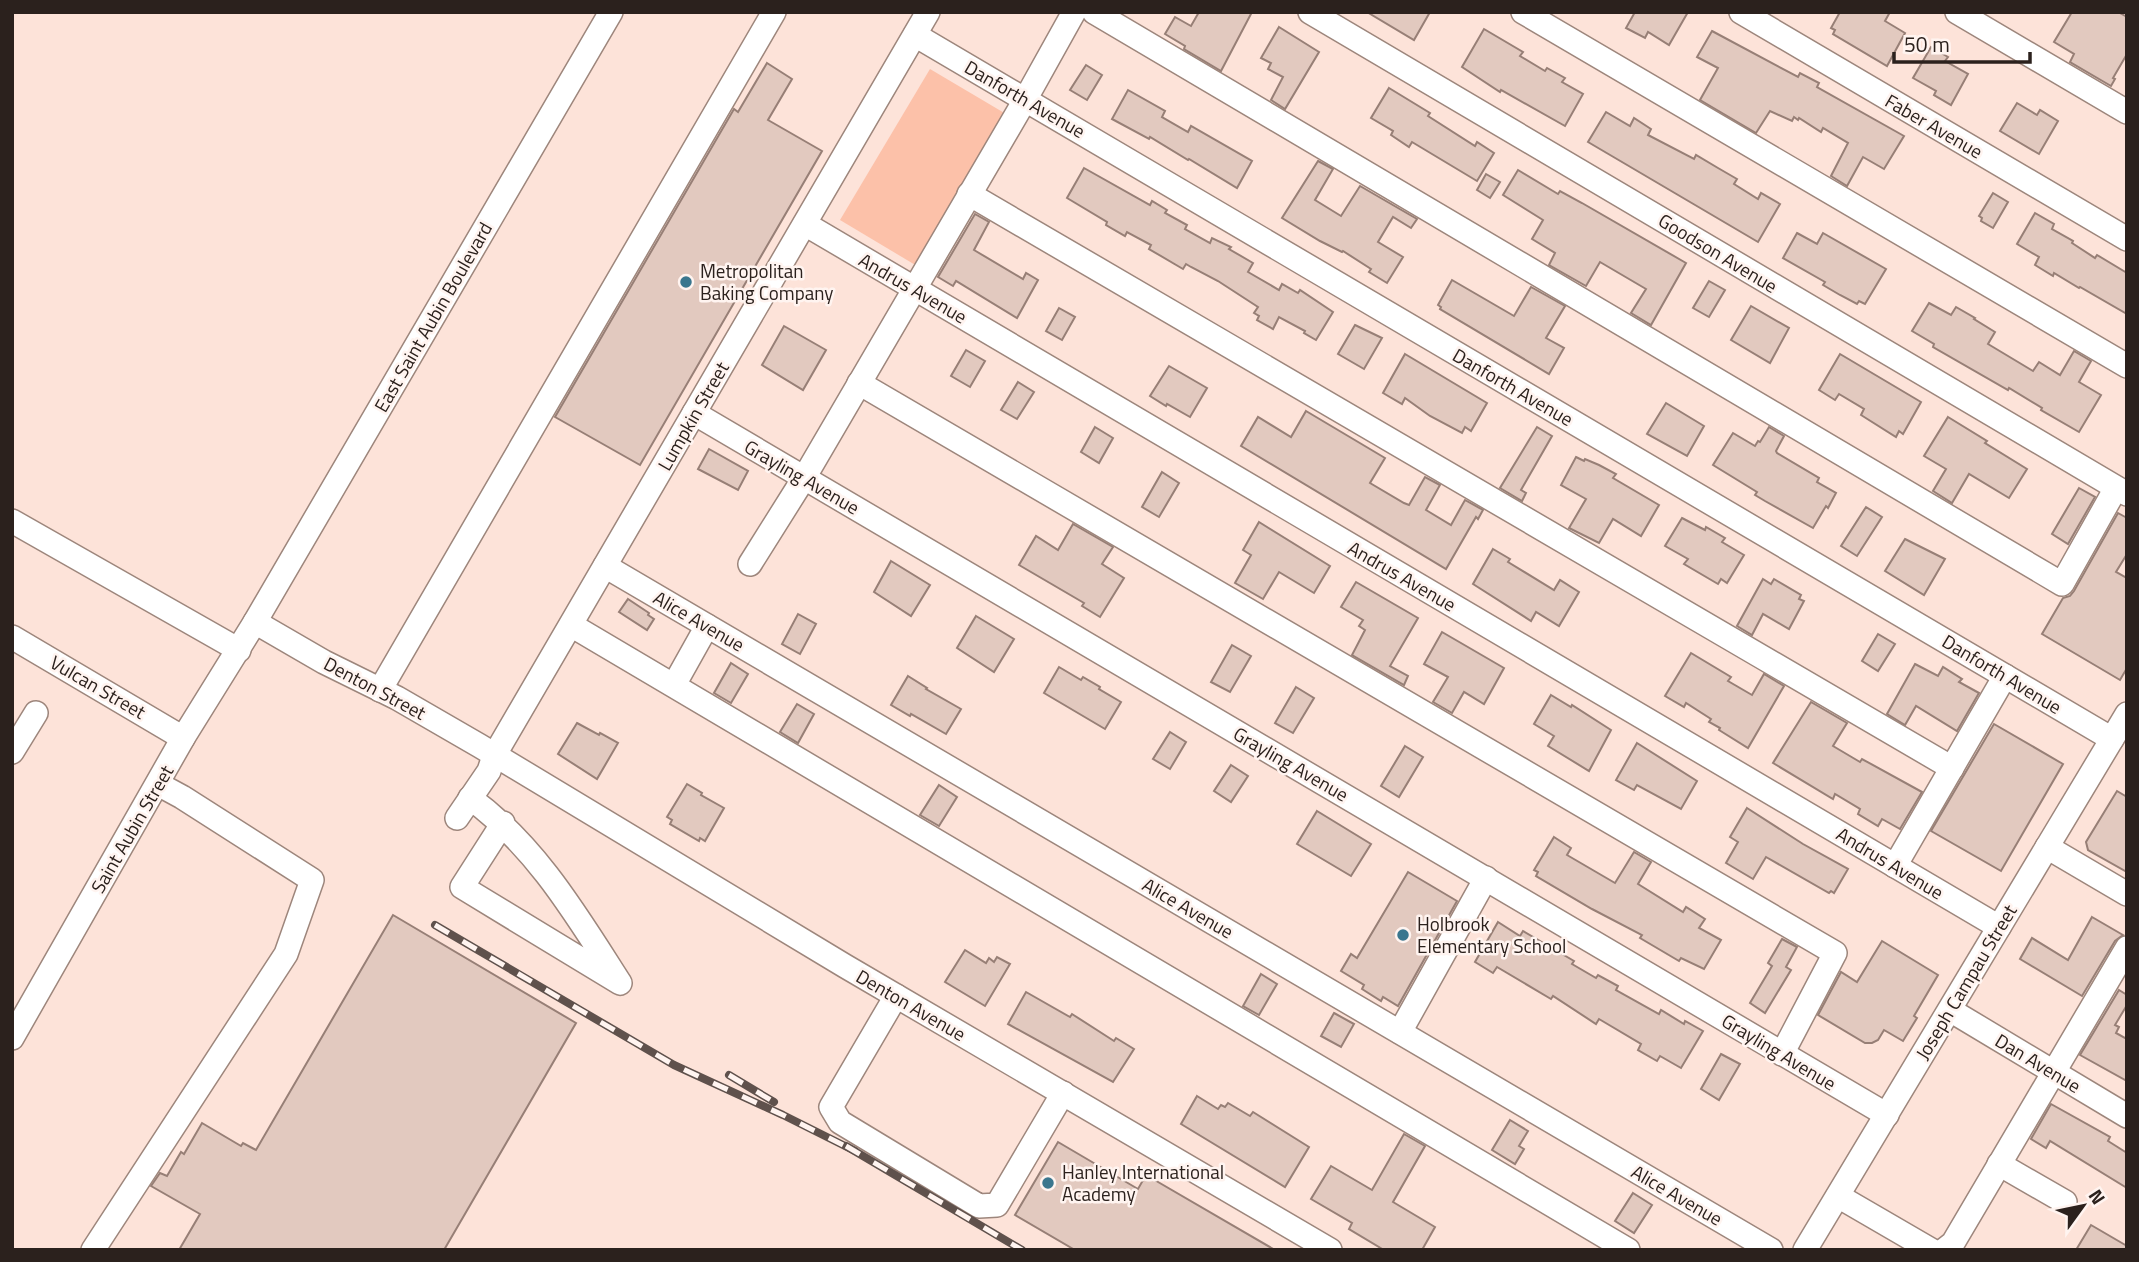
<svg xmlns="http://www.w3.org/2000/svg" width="2139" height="1262" viewBox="0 0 2139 1262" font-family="'Titillium Web',sans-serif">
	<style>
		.green { fill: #fcc1a9 }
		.building { fill: #e2c9bf; stroke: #977f76; stroke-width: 2 }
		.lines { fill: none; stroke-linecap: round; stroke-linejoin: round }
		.minor-casing { stroke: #9d867c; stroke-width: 26 }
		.minor { stroke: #fff; stroke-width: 23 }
		.rail-casing { stroke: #5f514c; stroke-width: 8 }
		.rail { stroke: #fff4f0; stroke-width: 5; stroke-dasharray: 16; stroke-linecap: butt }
		.poi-dot { fill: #3a768e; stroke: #fff4f0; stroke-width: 2.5 }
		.labels { text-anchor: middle; stroke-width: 5; stroke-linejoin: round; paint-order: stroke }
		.street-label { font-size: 19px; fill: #2b211d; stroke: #fff4f0 }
		.poi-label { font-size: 19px; fill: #2b211d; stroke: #fff4f0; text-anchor: start }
	</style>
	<rect width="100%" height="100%" fill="#fde3d9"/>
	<!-- green -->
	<path class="green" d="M930 69 1006 114 917 266 840 220Z"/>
	<!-- building -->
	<g class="building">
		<path d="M1199 12H1252L1221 71 1184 49 1185 46 1165 34 1175 17 1191 26Z"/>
		<path d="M1367 12H1430L1414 40Z"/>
		<path d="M1635 12H1688L1669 45 1648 32 1645 38 1626 28Z"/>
		<path d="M1840 12H1890L1885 21 1905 33 1887 66 1833 34 1835 30 1831 28Z"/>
		<path d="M2072 12H2118L2127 17V54L2113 78 2115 79 2111 86 2070 62 2074 54 2054 42Z"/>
		<path d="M1279 27 1319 52 1285 109 1271 100 1283 77 1268 69 1271 63 1261 58Z"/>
		<path d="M1484 29 1523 52 1520 56 1545 71 1547 68 1565 78 1562 82 1583 94 1565 126 1501 90 1500 92 1462 67Z"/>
		<path d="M1712 31 1798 77 1800 73 1819 83 1817 87 1904 136 1884 169 1863 157 1847 186 1831 176 1848 143 1823 128 1821 132 1799 118 1798 120 1794 117 1792 121 1770 111 1756 133 1700 100 1718 68 1697 57Z"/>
		<path d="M1931 47 1948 57 1945 61 1968 74 1951 105 1934 95 1936 91 1913 78Z"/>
		<path d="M767 63 792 79 768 120 822 151 640 465 555 417 734 109 738 112Z"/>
		<path d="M1086 65 1102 75 1087 100 1070 90Z"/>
		<path d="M1389 88 1430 113 1428 116 1475 146 1477 142 1494 153 1477 181 1412 142 1409 147 1391 135 1393 131 1371 118Z"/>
		<path d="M1128 90 1165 111 1162 117 1188 132 1191 126 1252 161 1237 188 1189 159 1188 160 1150 137 1149 139 1112 119Z"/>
		<path d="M2017 103 2037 115 2040 110 2058 121 2039 154 2000 131Z"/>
		<path d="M1606 112 1630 126 1634 118 1651 129 1648 135 1694 159 1696 155 1718 168 1737 179 1734 184 1758 199 1761 193 1780 204 1758 242 1588 142Z"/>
		<path d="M1318 161 1333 169 1315 200 1341 216 1360 186 1417 219 1411 228 1393 217 1378 242 1403 257 1387 283 1369 272 1371 269 1343 251 1342 252 1320 241 1282 218Z"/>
		<path d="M1084 168 1150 205 1152 201 1167 210 1165 213 1187 225 1185 229 1210 243 1212 238 1231 247 1229 249 1253 263 1248 272 1279 290 1282 284 1298 293 1300 290 1333 312 1316 340 1304 333 1305 331 1279 317 1273 329 1257 320 1259 316 1254 313 1258 307 1218 281 1191 267 1186 264 1183 269 1149 249 1151 245 1127 232 1125 236 1106 225 1107 222 1067 198Z"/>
		<path d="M1518 170 1558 194 1560 191 1582 203 1686 263 1651 325 1631 313 1646 289 1600 262 1586 286 1549 265 1555 253 1532 239 1543 220 1503 195Z"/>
		<path d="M1486 174 1500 182 1490 198 1477 190Z"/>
		<path d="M1993 193 2008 202 1993 228 1981 221 1982 218 1979 216Z"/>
		<path d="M2035 213 2054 224 2052 229 2073 241 2072 243 2095 258 2097 255 2127 273V314L2080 287 2079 288 2054 273 2053 276 2035 265 2039 257 2017 244Z"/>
		<path d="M975 214 989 222 974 250 1023 279 1026 273 1038 280 1017 318 956 281 953 286 938 277Z"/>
		<path d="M1797 233 1817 244 1823 233 1886 269 1865 304 1859 301 1857 304 1840 295 1823 285 1825 282 1783 258Z"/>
		<path d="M1452 280 1514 316 1531 287 1565 306 1546 338 1564 348 1549 374 1440 309 1441 307 1438 305Z"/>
		<path d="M1709 281 1725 290 1709 317 1693 308Z"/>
		<path d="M1929 303 1951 315 1956 307 1975 318 1974 319 1995 332 1988 344 2033 371 2039 362 2060 375 2074 351 2091 361 2079 382 2101 395 2079 432 2041 410 2042 408 2009 388 2008 390 1933 347 1934 344 1912 331Z"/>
		<path d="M1751 306 1789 328 1770 363 1731 340Z"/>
		<path d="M1059 308 1075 317 1062 340 1046 331Z"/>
		<path d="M1355 325 1382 338 1364 369 1338 354Z"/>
		<path d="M784 326 826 350 803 390 762 365Z"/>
		<path d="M966 350 985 361 970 387 951 376Z"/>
		<path d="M1405 354 1487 403 1471 431 1465 427 1462 433 1430 416 1405 398 1402 404 1383 393Z"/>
		<path d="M1840 354 1921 402 1903 434 1899 431 1896 437 1861 415 1864 409 1839 394 1835 400 1819 390Z"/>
		<path d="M1169 366 1207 388 1190 417 1167 404 1166 406 1150 396Z"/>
		<path d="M1018 382 1034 392 1017 419 1001 410Z"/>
		<path d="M1666 403 1704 426 1687 456 1647 434Z"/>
		<path d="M1306 411 1385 458 1370 483 1404 503 1409 505 1425 477 1440 485 1426 510 1451 525 1465 500 1483 510 1478 519 1476 517 1446 569 1241 446 1258 417 1291 437Z"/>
		<path d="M1948 417 1987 441 1985 443 2027 469 2009 498 1969 474 1952 503 1933 491 1946 469 1924 456Z"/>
		<path d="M1095 427 1113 438 1099 463 1081 452Z"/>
		<path d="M1537 427 1552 436 1521 490 1526 493 1522 501 1500 488Z"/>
		<path d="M1769 427 1784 436 1776 451 1777 453 1819 478 1817 482 1836 493 1828 508 1826 506 1813 528 1765 501 1755 495 1757 492 1713 465 1733 433 1755 446 1758 441 1760 442Z"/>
		<path d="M709 449 748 471 738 490 698 469Z"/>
		<path d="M1576 457 1584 461 1585 459 1599 465 1616 474 1613 478 1659 505 1641 536 1613 519 1599 543 1569 528 1586 499 1561 485Z"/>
		<path d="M1162 472 1179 483 1159 517 1142 507Z"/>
		<path d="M2079 488 2095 497 2068 544 2052 534Z"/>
		<path d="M1866 507 1882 517 1857 556 1841 546Z"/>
		<path d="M2118 513 2127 518V554L2116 572 2127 578V668L2120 680 2042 634 2063 598 2070 596 2074 591Z"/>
		<path d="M1682 518 1705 530 1706 527 1725 538 1722 542 1744 555 1727 583 1721 579 1718 584 1684 564 1688 559 1665 546Z"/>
		<path d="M1259 522 1330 566 1314 593 1279 572 1263 599 1235 583 1251 555 1243 550Z"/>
		<path d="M1073 524 1113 547 1102 564 1124 578 1100 617 1082 606 1084 603 1019 565 1036 536 1058 550Z"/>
		<path d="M1905 539 1945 559 1924 595 1885 571Z"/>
		<path d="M1493 549 1510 559 1508 562 1554 590 1560 580 1579 592 1559 626 1536 612 1531 621 1473 584Z"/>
		<path d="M891 561 930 585 911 616 874 592Z"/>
		<path d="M1763 579 1771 584 1774 579 1801 595 1799 599 1804 601 1789 629 1763 614 1752 635 1737 626Z"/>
		<path d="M1356 582 1418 618 1390 666 1408 676 1404 685 1352 655 1365 630 1359 626 1363 620 1341 607Z"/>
		<path d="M628 599 649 613 648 615 654 619 647 630 619 612Z"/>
		<path d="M798 614 816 624 800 654 782 644Z"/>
		<path d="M976 616 1014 639 994 672 957 648Z"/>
		<path d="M1442 632 1504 668 1484 704 1464 692 1452 713 1433 702 1448 677 1424 664Z"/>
		<path d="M1878 634 1895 644 1878 671 1862 661Z"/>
		<path d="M1232 645 1251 656 1230 692 1211 682Z"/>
		<path d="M1691 653 1731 677 1728 681 1752 695 1764 674 1784 686 1748 748 1719 730 1720 728 1709 722 1711 719 1686 703 1684 707 1665 696Z"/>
		<path d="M731 663 748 674 731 703 714 693Z"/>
		<path d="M1915 664 1938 676 1943 667 1962 679 1959 682 1979 693 1957 731 1916 706 1905 725 1887 714Z"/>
		<path d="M1059 667 1081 680 1083 677 1100 687 1099 689 1121 702 1105 729 1044 693Z"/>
		<path d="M908 676 927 688 926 689 961 709 946 734 911 714 910 716 891 705Z"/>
		<path d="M1296 687 1314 698 1293 733 1275 723Z"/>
		<path d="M1551 695 1571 707 1572 705 1611 730 1589 771 1548 746 1554 736 1534 724Z"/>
		<path d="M1811 702 1847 723 1833 746 1860 762 1862 759 1922 792 1900 829 1882 819 1878 826 1858 814 1860 809 1835 794 1833 799 1773 763Z"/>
		<path d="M797 704 814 714 798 743 780 732Z"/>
		<path d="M577 723 599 735 600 733 618 743 597 779 558 754Z"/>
		<path d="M1994 724 2063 764 2001 871 1931 831Z"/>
		<path d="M1170 732 1186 742 1170 769 1153 759Z"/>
		<path d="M1637 743 1697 781 1681 809 1637 785 1634 790 1616 780Z"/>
		<path d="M1405 746 1423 757 1399 797 1381 786Z"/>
		<path d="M1231 765 1248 776 1231 802 1214 791Z"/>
		<path d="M687 784 702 793 701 795 724 808 705 841 700 838 699 841 670 824 672 820 667 817Z"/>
		<path d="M939 785 957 797 939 826 920 815Z"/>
		<path d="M2117 791 2127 797V872L2088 850 2086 842Z"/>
		<path d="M1747 808 1803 844 1848 869 1834 893 1831 891 1829 893 1766 857 1753 879 1726 863 1738 842 1730 837Z"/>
		<path d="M1317 811 1371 844 1351 876 1297 844Z"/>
		<path d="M1554 837 1571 848 1567 855 1615 883 1634 852 1651 862 1638 884 1683 912 1686 907 1705 919 1699 928 1721 940 1704 969 1681 958 1679 961 1640 938 1642 935 1592 909 1536 876 1538 872 1534 870Z"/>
		<path d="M1408 872 1457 901 1398 1006 1383 997 1381 1001 1362 989 1364 985 1341 971 1351 954 1357 958Z"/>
		<path d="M393 915 576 1023 444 1250H179L200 1214 151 1186 160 1173 167 1176 181 1152 184 1154 202 1123 241 1146 243 1143 256 1150Z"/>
		<path d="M2092 917 2123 935 2115 941 2082 996 2020 959 2032 938 2068 960Z"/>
		<path d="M1498 922 1520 936 1523 931 1574 961 1572 964 1596 978 1598 975 1618 986 1616 990 1659 1014 1661 1010 1684 1024 1685 1021 1703 1031 1681 1068 1660 1056 1657 1061 1638 1050 1641 1044 1599 1019 1596 1024 1553 996 1551 999 1497 967 1493 973 1475 962Z"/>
		<path d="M1782 939 1797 947 1786 967 1791 970 1765 1013 1750 1003 1772 966 1768 963Z"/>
		<path d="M1882 941 1938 975 1914 1016 1917 1018 1903 1041 1884 1030 1878 1040 1872 1043H1865L1818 1015 1841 972 1857 982Z"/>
		<path d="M965 950 986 963 989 958 994 962 997 957 1010 964 985 1006 945 982Z"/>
		<path d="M1261 974 1277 984 1259 1015 1243 1006Z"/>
		<path d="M2119 990 2127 995V1005L2115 1025 2119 1027 2116 1033 2127 1039V1081L2080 1055Z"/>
		<path d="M1026 992 1070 1017 1072 1014 1114 1041 1116 1038 1134 1049 1113 1082 1008 1024Z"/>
		<path d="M1334 1013 1354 1024 1341 1047 1321 1036Z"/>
		<path d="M1721 1054 1740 1064 1719 1100 1701 1089Z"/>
		<path d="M1197 1096 1218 1109 1221 1105 1225 1107 1228 1103 1250 1116 1253 1112 1309 1147 1285 1187 1181 1124Z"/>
		<path d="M2051 1104 2110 1137 2108 1141 2127 1153V1188L2050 1141 2046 1148 2031 1139Z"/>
		<path d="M1510 1120 1528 1131 1519 1146 1524 1149 1515 1164 1492 1150Z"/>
		<path d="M1404 1134 1425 1146 1393 1202 1435 1227 1422 1250H1384L1349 1229 1352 1223 1311 1199 1331 1166 1372 1190Z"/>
		<path d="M1058 1142 1138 1189 1146 1175 1275 1250H1075L1015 1215Z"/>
		<path d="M1633 1193 1652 1205 1634 1233 1615 1221Z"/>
		<path d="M2091 1225 2127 1246V1250H2076Z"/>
	</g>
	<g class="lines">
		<defs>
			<g id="minor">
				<path d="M1094 12 2062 584 2116 488"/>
				<path d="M1310 12 2127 494"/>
				<path d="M1523 12 2127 366"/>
				<path d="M1741 12 2127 239"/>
				<path d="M1957 12 2127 112"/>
				<path d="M915 35 2112 739"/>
				<path d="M969 194 1952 768"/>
				<path d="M805 224 1999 927"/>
				<path d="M859 383 1835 953 1782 1054"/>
				<path d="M694 413 1887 1115"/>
				<path d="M12 521 239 650"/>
				<path d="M750 564 804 478 1025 100 1074 12"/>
				<path d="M605 566 1771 1250"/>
				<path d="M255 622 324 662 397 698 480 746 845 966 1330 1250"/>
				<path d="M571 625 1628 1250"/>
				<path d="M12 637 183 738"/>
				<path d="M674 685 707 626"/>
				<path d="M380 690 774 12"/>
				<path d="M12 752 36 713"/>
				<path d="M470 798C536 846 577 916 620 983L462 887 503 823"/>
				<path d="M457 818 489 771 494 756 928 12"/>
				<path d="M2047 847 2127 894"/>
				<path d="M1895 866 2005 676"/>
				<path d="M896 996 831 1107 840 1122 979 1206 997 1205 1063 1093"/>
				<path d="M1950 1010 2127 1116"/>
				<path d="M1400 1032 1486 878"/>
				<path d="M12 1038 183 738 255 622 611 12"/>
				<path d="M1999 1164 2065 1202"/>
				<path d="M1838 1196 1931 1250"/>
				<path d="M93 1250 286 954 312 880 182 797 158 784"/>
				<path d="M1805 1250 2127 714"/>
				<path d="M1944 1250 1953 1243 2127 948"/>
			</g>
		</defs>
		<!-- minor casing -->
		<use href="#minor" class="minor-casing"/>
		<!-- minor -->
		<use href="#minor" class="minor"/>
		<defs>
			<g id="rail">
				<path d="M435 925 674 1065 783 1115 855 1151"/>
				<path d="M729 1075 774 1102"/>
				<path d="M846 1146 1022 1250"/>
			</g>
		</defs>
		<!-- rail casing -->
		<use href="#rail" class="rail-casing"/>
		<!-- rail -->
		<use href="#rail" class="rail"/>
	</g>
	<!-- markers -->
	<g class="poi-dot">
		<circle cx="686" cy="282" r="7"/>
		<circle cx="1403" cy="935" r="7"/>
		<circle cx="1048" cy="1183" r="7"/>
	</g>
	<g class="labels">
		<!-- street labels -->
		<g class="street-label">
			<text transform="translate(1025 99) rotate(30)" y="7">Danforth Avenue</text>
			<text transform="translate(1934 126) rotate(30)" y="7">Faber Avenue</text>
			<text transform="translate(1718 253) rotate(31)" y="7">Goodson Avenue</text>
			<text transform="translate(913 288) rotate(30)" y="7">Andrus Avenue</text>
			<text transform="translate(433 317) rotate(-60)" y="7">East Saint Aubin Boulevard</text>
			<text transform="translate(1513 387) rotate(30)" y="7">Danforth Avenue</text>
			<text transform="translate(693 416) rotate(-60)" y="7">Lumpkin Street</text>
			<text transform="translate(802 477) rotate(30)" y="7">Grayling Avenue</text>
			<text transform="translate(1402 576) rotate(30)" y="7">Andrus Avenue</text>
			<text transform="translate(699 621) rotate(30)" y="7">Alice Avenue</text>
			<text transform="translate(2002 674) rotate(31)" y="7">Danforth Avenue</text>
			<text transform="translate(98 687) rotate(30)" y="7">Vulcan Street</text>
			<text transform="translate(375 688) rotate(28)" y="7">Denton Street</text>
			<text transform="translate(1291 764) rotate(30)" y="7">Grayling Avenue</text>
			<text transform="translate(132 829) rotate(-60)" y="7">Saint Aubin Street</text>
			<text transform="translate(1890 863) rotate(31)" y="7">Andrus Avenue</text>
			<text transform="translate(1188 908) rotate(30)" y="7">Alice Avenue</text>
			<text transform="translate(1966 982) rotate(-59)" y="7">Joseph Campau Street</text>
			<text transform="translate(911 1005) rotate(30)" y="7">Denton Avenue</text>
			<text transform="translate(1779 1052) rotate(31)" y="7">Grayling Avenue</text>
			<text transform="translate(2038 1063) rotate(31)" y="7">Dan Avenue</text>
			<text transform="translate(1677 1195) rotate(30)" y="7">Alice Avenue</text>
		</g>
		<!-- poi labels -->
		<g class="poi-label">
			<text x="700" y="278">Metropolitan<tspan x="700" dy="22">Baking Company</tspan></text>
			<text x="1417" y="931">Holbrook<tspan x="1417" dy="22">Elementary School</tspan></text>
			<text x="1062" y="1179">Hanley International<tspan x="1062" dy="22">Academy</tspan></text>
		</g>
	</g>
	<!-- border -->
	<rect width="2139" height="1262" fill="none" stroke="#2b211d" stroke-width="28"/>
	<!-- north arrow -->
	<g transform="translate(2083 1206) rotate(57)" stroke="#fff4f0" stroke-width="5" paint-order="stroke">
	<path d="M0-5L12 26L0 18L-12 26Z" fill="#2b211d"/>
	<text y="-10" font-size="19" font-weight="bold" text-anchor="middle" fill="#2b211d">N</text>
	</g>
	<!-- scale -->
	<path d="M1894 52v10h136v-10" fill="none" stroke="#2b211d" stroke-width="3.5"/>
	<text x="1904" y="52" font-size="21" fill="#2b211d" stroke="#fff4f0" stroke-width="5" paint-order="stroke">50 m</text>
</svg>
